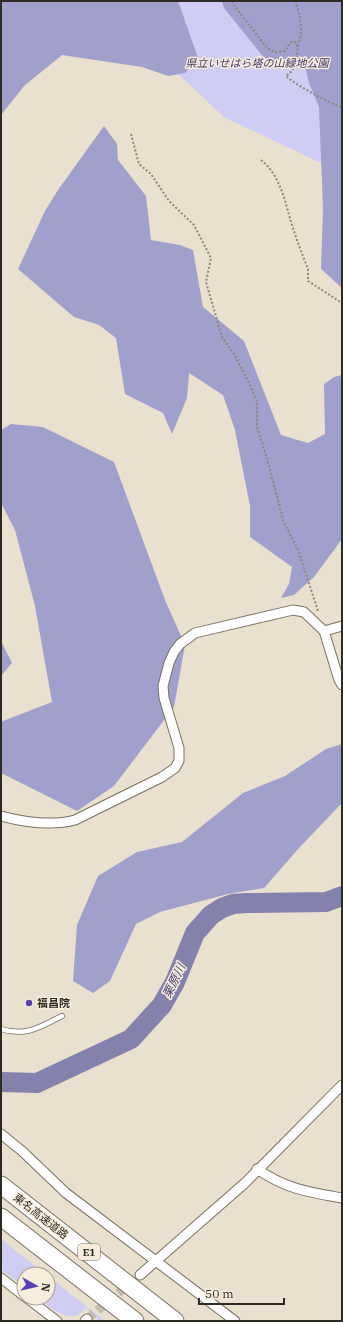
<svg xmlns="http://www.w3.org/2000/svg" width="343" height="1322" viewBox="0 0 343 1322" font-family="'IBM Plex Serif','Noto Sans JP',serif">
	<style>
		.green { fill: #cfcdf4 }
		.forest { fill: #a19fcc }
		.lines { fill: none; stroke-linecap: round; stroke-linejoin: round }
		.river { stroke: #8481ad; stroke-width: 20 }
		.street-tunnel { stroke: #c4bcad; stroke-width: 9; stroke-dasharray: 9 4.5; stroke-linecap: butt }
		.lane-casing { stroke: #797061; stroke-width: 6 }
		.street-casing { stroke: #797061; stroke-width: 11 }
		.highway-casing { stroke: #797061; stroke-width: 19 }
		.path { stroke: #8e867b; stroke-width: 2; stroke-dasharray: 2 2; stroke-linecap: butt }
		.lane { stroke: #fff; stroke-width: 4.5 }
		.street { stroke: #fff; stroke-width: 9 }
		.highway { stroke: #fff; stroke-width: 17 }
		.poi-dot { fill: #5a40b8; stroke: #f7eddc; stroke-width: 1.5 }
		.labels { text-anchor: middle; stroke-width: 3; stroke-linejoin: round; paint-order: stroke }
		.shield { fill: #f7eddc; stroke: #6a645b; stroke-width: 1 }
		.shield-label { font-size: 10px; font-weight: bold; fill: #2e2a24 }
		.park-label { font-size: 11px; font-style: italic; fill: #3f3770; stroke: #f7eddc }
		.poi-label { font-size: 11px; font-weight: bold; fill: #2e2a24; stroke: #f7eddc; text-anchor: start }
		.street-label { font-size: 11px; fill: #2e2a24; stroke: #f7eddc }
		.water-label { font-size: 12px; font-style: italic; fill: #443c76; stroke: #f7eddc }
	</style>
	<rect width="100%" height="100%" fill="#eae0cf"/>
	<!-- green -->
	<g class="green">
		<path d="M113 1H320L342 173 224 117 125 24Z"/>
		<path d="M1 1239 45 1274H24V1287L1 1269Z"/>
		<path d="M48 1276 105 1321H98L97 1318 86 1308C84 1310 82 1313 79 1314 66 1322 48 1306 38 1298H48Z"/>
	</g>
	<!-- forest -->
	<g class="forest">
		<path d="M1 1H178L198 58 185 73 168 76 142 67 62 55 24 86 1 115Z"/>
		<path d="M222 1H342V288L321 269 323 208 319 107 309 83 303 59 274 68 261 54 224 8Z"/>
		<path d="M104 126 117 144 118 160 146 196 151 240 180 245 193 250 203 307 244 341 281 435 308 443 325 434 324 384 334 377 342 375V539L314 577 294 595 281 598 289 584 292 567 250 537V506L235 430 223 395 189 373 187 398 172 434 163 413 125 394 116 338 99 325 74 317 18 269 45 211 58 190Z"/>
		<path d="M11 424 43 427 114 462 165 600 185 645 174 707 114 786 77 811 1 773V723L3 721 52 702 35 606 15 530 1 503V430Z"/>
		<path d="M1 641 12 663 1 676Z"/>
		<path d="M342 744V803L299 848 264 888 228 894 160 912 136 924 110 981 93 993 73 981 77 925 98 876 137 852 182 842 243 793 285 776 326 749Z"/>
	</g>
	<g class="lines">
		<!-- river -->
		<path class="river" d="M1 1082 37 1083 131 1039 162 1005 175 982 195 933 211 915 222 908 233 904 247 903 326 902 342 896"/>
		<!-- street-tunnel -->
		<path class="street-tunnel" d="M87 1319 140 1275"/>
		<defs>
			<path id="lane" d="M1 1029C26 1037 40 1027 62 1016"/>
			<g id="street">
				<path d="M324 631 342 626"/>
				<path d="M1 816C24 822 52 826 75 820L162 777 175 768 179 761V748L164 698 163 686 169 663 174 652 180 644 195 633 293 610 304 612 324 631 339 680 342 685"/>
				<path d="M1 1134 22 1151 66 1193 235 1321"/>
				<path d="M257 1169C286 1189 308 1192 342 1198"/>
				<path d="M140 1275 245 1183 342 1085"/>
				<path d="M1 1278 24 1296"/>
				<path d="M27 1298 57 1321"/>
				<path d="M85 1321 87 1319"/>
			</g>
			<g id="highway">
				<path d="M1 1185 175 1321"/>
				<path d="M1 1217 135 1321"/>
			</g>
		</defs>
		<!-- lane casing -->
		<use href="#lane" class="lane-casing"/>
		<!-- street casing -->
		<use href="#street" class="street-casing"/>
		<!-- highway casing -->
		<use href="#highway" class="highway-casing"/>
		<!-- path -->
		<g class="path">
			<path d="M232 1 233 4 267 48 275 52 285 51 291 42H295L298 48 295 65 292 71 286 76C294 84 332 105 342 107"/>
			<path d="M295 1C301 15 304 35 297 47"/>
			<path d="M131 134 139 164 151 174 169 201 194 225 211 258 206 282 222 337 234 354 251 387 257 402V428L266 455 284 523 298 550 318 611"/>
			<path d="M261 160C280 175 285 201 291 222 296 238 302 254 308 269V281L342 303"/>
		</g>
		<!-- lane -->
		<use href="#lane" class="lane"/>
		<!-- street -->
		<use href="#street" class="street"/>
		<!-- highway -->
		<use href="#highway" class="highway"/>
	</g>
	<!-- markers -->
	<circle class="poi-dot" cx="29" cy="1003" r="4"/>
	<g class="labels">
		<!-- shield labels -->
		<rect class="shield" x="78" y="1244" width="22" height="16" rx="3"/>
		<g class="shield-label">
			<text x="89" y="1256">E1</text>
		</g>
		<!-- park labels -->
		<g class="park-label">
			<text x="257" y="67">県立いせはら塔の山緑地公園</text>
		</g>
		<!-- poi labels -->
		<g class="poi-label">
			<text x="37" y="1007">福昌院</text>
		</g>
		<!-- street labels -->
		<g class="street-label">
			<text transform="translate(41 1216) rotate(38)" y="4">東名高速道路</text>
		</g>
		<!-- water labels -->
		<g class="water-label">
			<text transform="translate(174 981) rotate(-64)" y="4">栗原川</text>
		</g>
	</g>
	<!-- border -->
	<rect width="343" height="1322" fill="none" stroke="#2e2a24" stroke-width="4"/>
	<!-- north arrow -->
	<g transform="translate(36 1286) rotate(98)"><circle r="19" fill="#f7eddc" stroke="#a79f92"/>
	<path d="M0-3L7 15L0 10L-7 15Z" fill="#5a40b8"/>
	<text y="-6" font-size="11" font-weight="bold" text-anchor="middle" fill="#2e2a24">N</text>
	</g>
	<!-- scale -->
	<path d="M199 1298v6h85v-6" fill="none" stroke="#2e2a24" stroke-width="2"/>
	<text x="205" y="1298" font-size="12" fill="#2e2a24" stroke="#f7eddc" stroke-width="3" paint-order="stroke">50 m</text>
</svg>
